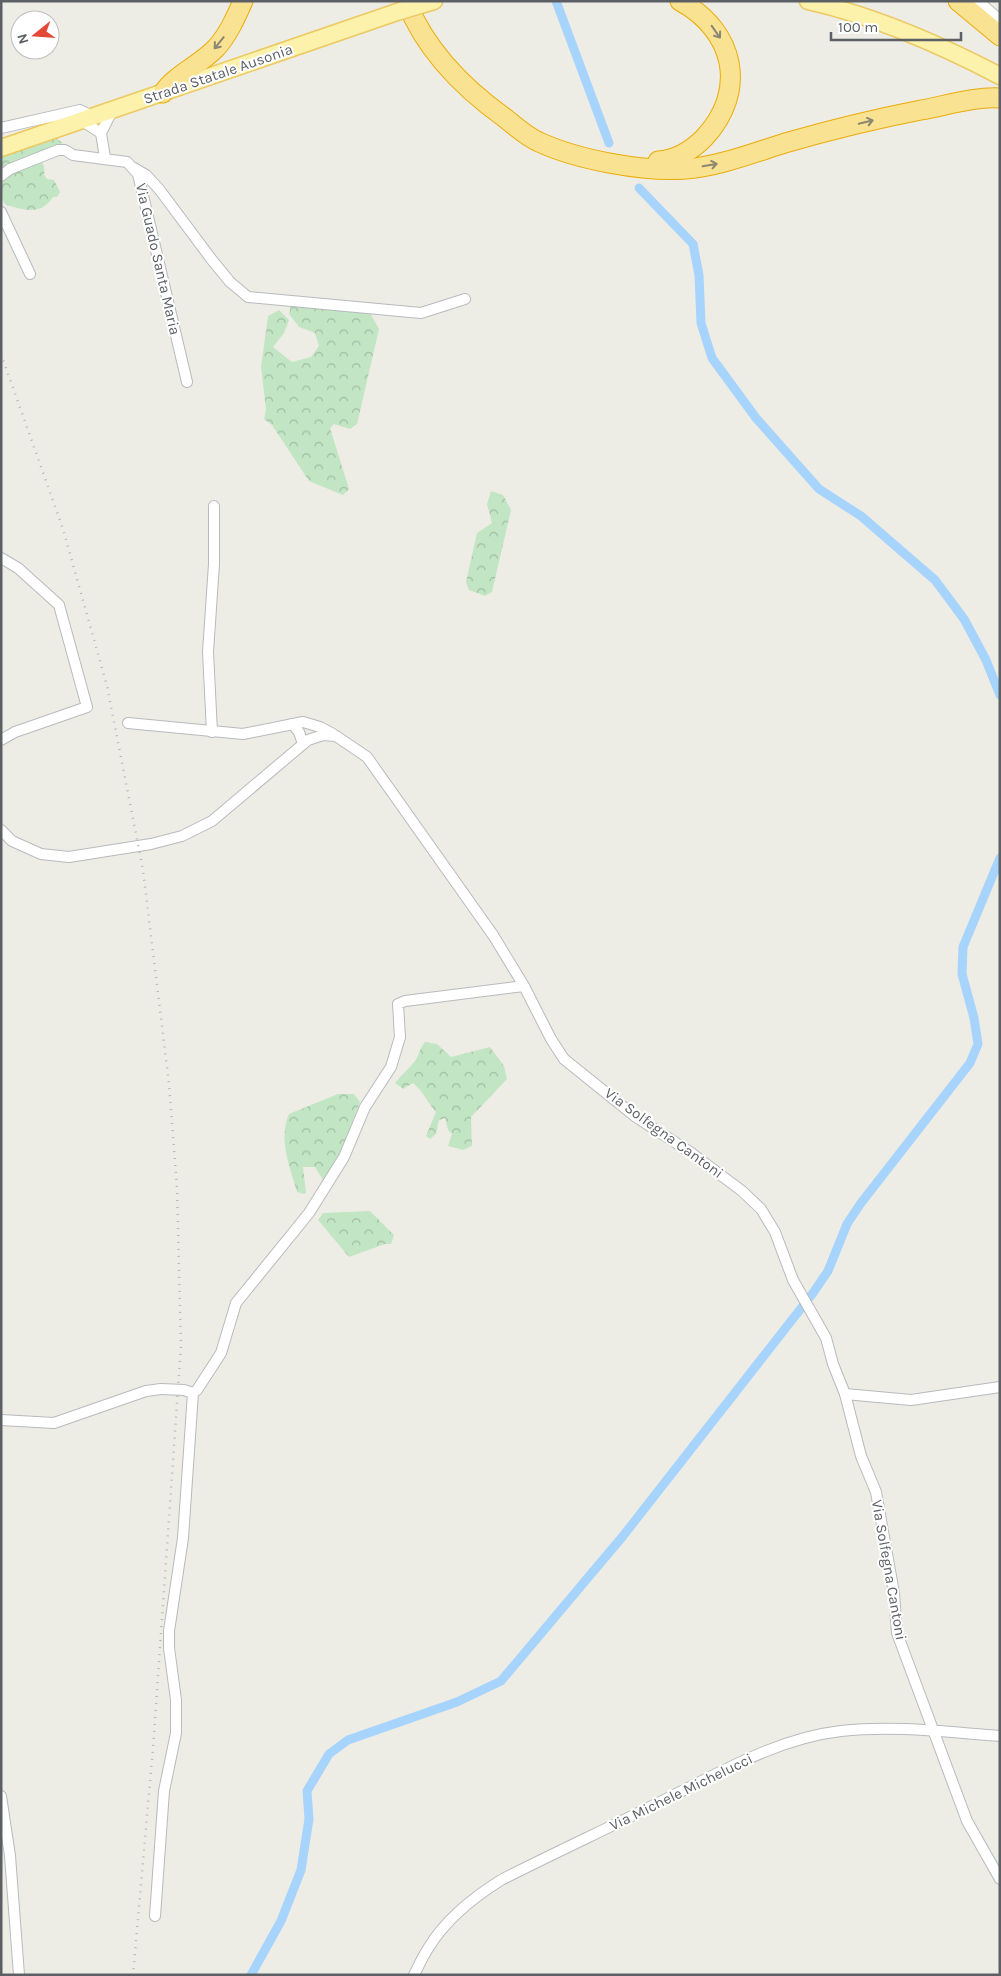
<svg xmlns="http://www.w3.org/2000/svg" width="1001" height="1976" viewBox="0 0 1001 1976" font-family="Karla,sans-serif">
	<style>
		.forest { fill: url(#forest-crowns) }
		.lines { fill: none; stroke-linecap: round; stroke-linejoin: round }
		.canal { stroke: #a7d4fc; stroke-width: 9 }
		.street-casing { stroke: #b7babe; stroke-width: 12 }
		.primary-casing { stroke: #ecc960; stroke-width: 19 }
		.highway-casing { stroke: #ebab08; stroke-width: 21 }
		.street { stroke: #fff; stroke-width: 10 }
		.primary { stroke: #fcf2ac; stroke-width: 16 }
		.highway { stroke: #f9e291; stroke-width: 19 }
		.rail { stroke: #b5b6b6; stroke-width: 2.5; stroke-dasharray: 1 6; stroke-linecap: butt }
		.street-bridge-casing { stroke: #b7babe; stroke-width: 12; stroke-linecap: butt }
		.primary-bridge-casing { stroke: #ecc960; stroke-width: 19; stroke-linecap: butt }
		.street-bridge { stroke: #fff; stroke-width: 10 }
		.primary-bridge { stroke: #fcf2ac; stroke-width: 16 }
		.oneway { stroke: #8b8772 }
		.labels { text-anchor: middle; stroke-width: 4; stroke-linejoin: round; paint-order: stroke }
		.street-label { font-size: 15px; fill: #5c6065; stroke: #fff }
	</style>
	<defs>
		<pattern id="forest-crowns" width="20" height="18" patternUnits="userSpaceOnUse" patternTransform="scale(1.25)"><rect width="20" height="18" fill="#c2e5c3"/><path d="M2 6a3 3 0 1 1 6 0M12 15a3 3 0 1 1 6 0" fill="none" stroke="#a1bda2"/></pattern>
	</defs>
	<rect width="100%" height="100%" fill="#eeede5"/>
	<!-- forest -->
	<g class="forest">
		<path d="M57 139 63 143 1 174V156Z"/>
		<path d="M39 159C44 163 45 168 44 175L47 179 54 180 60 192 57 197H53C40 216 26 210 6 205 0 198 0 186 3 177Z"/>
		<path d="M291 304 370 313 379 329 357 424 350 429 334 424 330 428 349 489 343 495 309 481 272 425 264 419 266 409 261 367 268 316 279 310 289 320 284 333 273 347 292 362 311 357 319 346 315 333 299 327 289 314Z"/>
		<path d="M491 491 503 495 511 510 492 592 485 596 469 590 466 582 477 533 492 523 487 504Z"/>
		<path d="M425 1042 437 1044 451 1057 490 1047 504 1066 507 1079 471 1117 472 1146 463 1150 448 1146 452 1134 448 1130 445 1118 439 1120 436 1134 430 1139 426 1136 436 1112C427 1102 423 1091 413 1083L403 1089 395 1083C401 1075 409 1069 415 1061 420 1054 419 1049 425 1042Z"/>
		<path d="M338 1094H354L360 1102 336 1167 323 1180 315 1167H303L306 1193 304 1194 297 1192C290 1167 278 1139 289 1114Z"/>
		<path d="M370 1211 394 1235 391 1244H385L349 1257 318 1220 323 1213Z"/>
	</g>
	<g class="lines">
		<!-- canal -->
		<g class="canal">
			<path d="M556 1 609 143"/>
			<path d="M639 188 693 244 699 275 701 323 712 358 756 418 819 489 861 516 935 580 964 619 986 660 1000 695"/>
			<path d="M251 1975 281 1921 301 1870 309 1819 307 1791 329 1754 348 1740 457 1702 501 1681 623 1536 813 1293 828 1271 847 1224 861 1203 970 1063 978 1044 974 1018 962 974 963 947 1000 858"/>
		</g>
		<defs>
			<g id="street">
				<path d="M978 1 1000 20"/>
				<path d="M82 121 101 133"/>
				<path d="M1 128 80 110 93 117"/>
				<path d="M105 158 101 133 112 111"/>
				<path d="M134 168 146 175 159 189 212 260 230 282 248 297 421 313 465 299"/>
				<path d="M1 176 10 169 58 150H65L73 155 127 162 138 174 187 382"/>
				<path d="M1 212 30 274"/>
				<path d="M1 558 18 568 59 605 87 707 15 732 1 740"/>
				<path d="M128 723 243 734 303 722 320 727 333 734"/>
				<path d="M292 724 299 732 303 744"/>
				<path d="M212 732 208 652 214 564V506"/>
				<path d="M1 830 12 841 41 854 69 857 151 844 182 836 212 821 308 740 323 735 336 736 367 757 493 935 524 986 551 1039 564 1059 636 1117 690 1152 742 1191 761 1209 775 1232 793 1280 826 1338 833 1364 845 1394 861 1456 876 1492 894 1593 897 1633 967 1821 1000 1879"/>
				<path d="M184 1390 193 1393 197 1390 221 1353 236 1303 309 1213 344 1157 365 1107 391 1067 400 1037 398 1004 405 1001 524 986"/>
				<path d="M845 1394 911 1400 1000 1387"/>
				<path d="M1 1420 54 1423 146 1391 161 1389"/>
				<path d="M1 1796 10 1856 19 1975"/>
				<path d="M155 1916 164 1791 176 1733V1700L169 1648V1631L183 1538 193 1393"/>
				<path d="M414 1975C419 1965 423 1956 429 1947 446 1919 474 1897 501 1880 556 1852 613 1826 668 1798 723 1771 779 1738 841 1731 894 1725 946 1732 1000 1736"/>
			</g>
			<g id="primary">
				<path d="M808 1C875 16 939 44 1000 76"/>
				<path d="M420 5 434 1"/>
				<path d="M1 148 397 12"/>
			</g>
			<g id="highway">
				<path d="M406 1C425 49 463 88 505 118 515 126 527 137 539 142 578 160 643 172 686 169 720 166 753 153 785 143 830 130 875 119 921 110 944 106 977 96 1000 98"/>
				<path d="M958 1 1000 36"/>
				<path d="M163 93C176 74 200 65 216 48 228 35 236 17 243 1"/>
				<path d="M658 161C677 160 691 151 704 138 748 91 735 31 680 1"/>
			</g>
		</defs>
		<!-- street casing -->
		<use href="#street" class="street-casing"/>
		<!-- primary casing -->
		<use href="#primary" class="primary-casing"/>
		<!-- highway casing -->
		<use href="#highway" class="highway-casing"/>
		<!-- street -->
		<use href="#street" class="street"/>
		<!-- primary -->
		<use href="#primary" class="primary"/>
		<!-- highway -->
		<use href="#highway" class="highway"/>
		<!-- rail -->
		<path class="rail" d="M1 354 63 529 107 686 143 870 169 1084 177 1188 181 1346 153 1748 133 1975"/>
		<defs>
			<path id="street-bridge" d="M161 1389 184 1390"/>
			<path id="primary-bridge" d="M397 12 420 5"/>
		</defs>
		<!-- street-bridge casing -->
		<use href="#street-bridge" class="street-bridge-casing"/>
		<!-- primary-bridge casing -->
		<use href="#primary-bridge" class="primary-bridge-casing"/>
		<!-- street-bridge -->
		<use href="#street-bridge" class="street-bridge"/>
		<!-- primary-bridge -->
		<use href="#primary-bridge" class="primary-bridge"/>
	</g>
	<!-- one-way arrows -->
	<defs><path id="oneway-shaft" d="M-6 0H5M1.5-3L5.5 0L1.5 3" fill="none" stroke-width="1.6" stroke-linecap="round" stroke-linejoin="round" transform="scale(1.25)"/></defs>
	<g class="oneway">
		<use href="#oneway-shaft" transform="translate(716 32) rotate(55)"/>
		<use href="#oneway-shaft" transform="translate(219 43) rotate(129)"/>
		<use href="#oneway-shaft" transform="translate(866 122) rotate(-13)"/>
		<use href="#oneway-shaft" transform="translate(710 165) rotate(-10)"/>
	</g>
	<g class="labels">
		<!-- street labels -->
		<g class="street-label">
			<text transform="translate(218 74) rotate(-19)" y="5">Strada Statale Ausonia</text>
			<text transform="translate(158 259) rotate(77)" y="5">Via Guado Santa Maria</text>
			<text transform="translate(664 1133) rotate(36)" y="5">Via Solfegna Cantoni</text>
			<text transform="translate(889 1570) rotate(80)" y="5">Via Solfegna Cantoni</text>
			<text transform="translate(681 1792) rotate(-26)" y="5">Via Michele Michelucci</text>
		</g>
	</g>
	<!-- border -->
	<rect width="1001" height="1976" fill="none" stroke="#5c6065" stroke-width="5"/>
	<!-- north arrow -->
	<g transform="translate(35 35) rotate(253)"><circle r="24" fill="#ffffff" stroke="#bebfc1"/>
	<path d="M0-4L9 19L0 12L-9 19Z" fill="#e34936"/>
	<text y="-8" font-size="14" font-weight="bold" text-anchor="middle" fill="#5c6065">N</text>
	</g>
	<!-- scale -->
	<path d="M831 32v8h130v-8" fill="none" stroke="#5c6065" stroke-width="2.5"/>
	<text x="838" y="32" font-size="15" fill="#5c6065" stroke="#ffffff" stroke-width="4" paint-order="stroke">100 m</text>
</svg>
